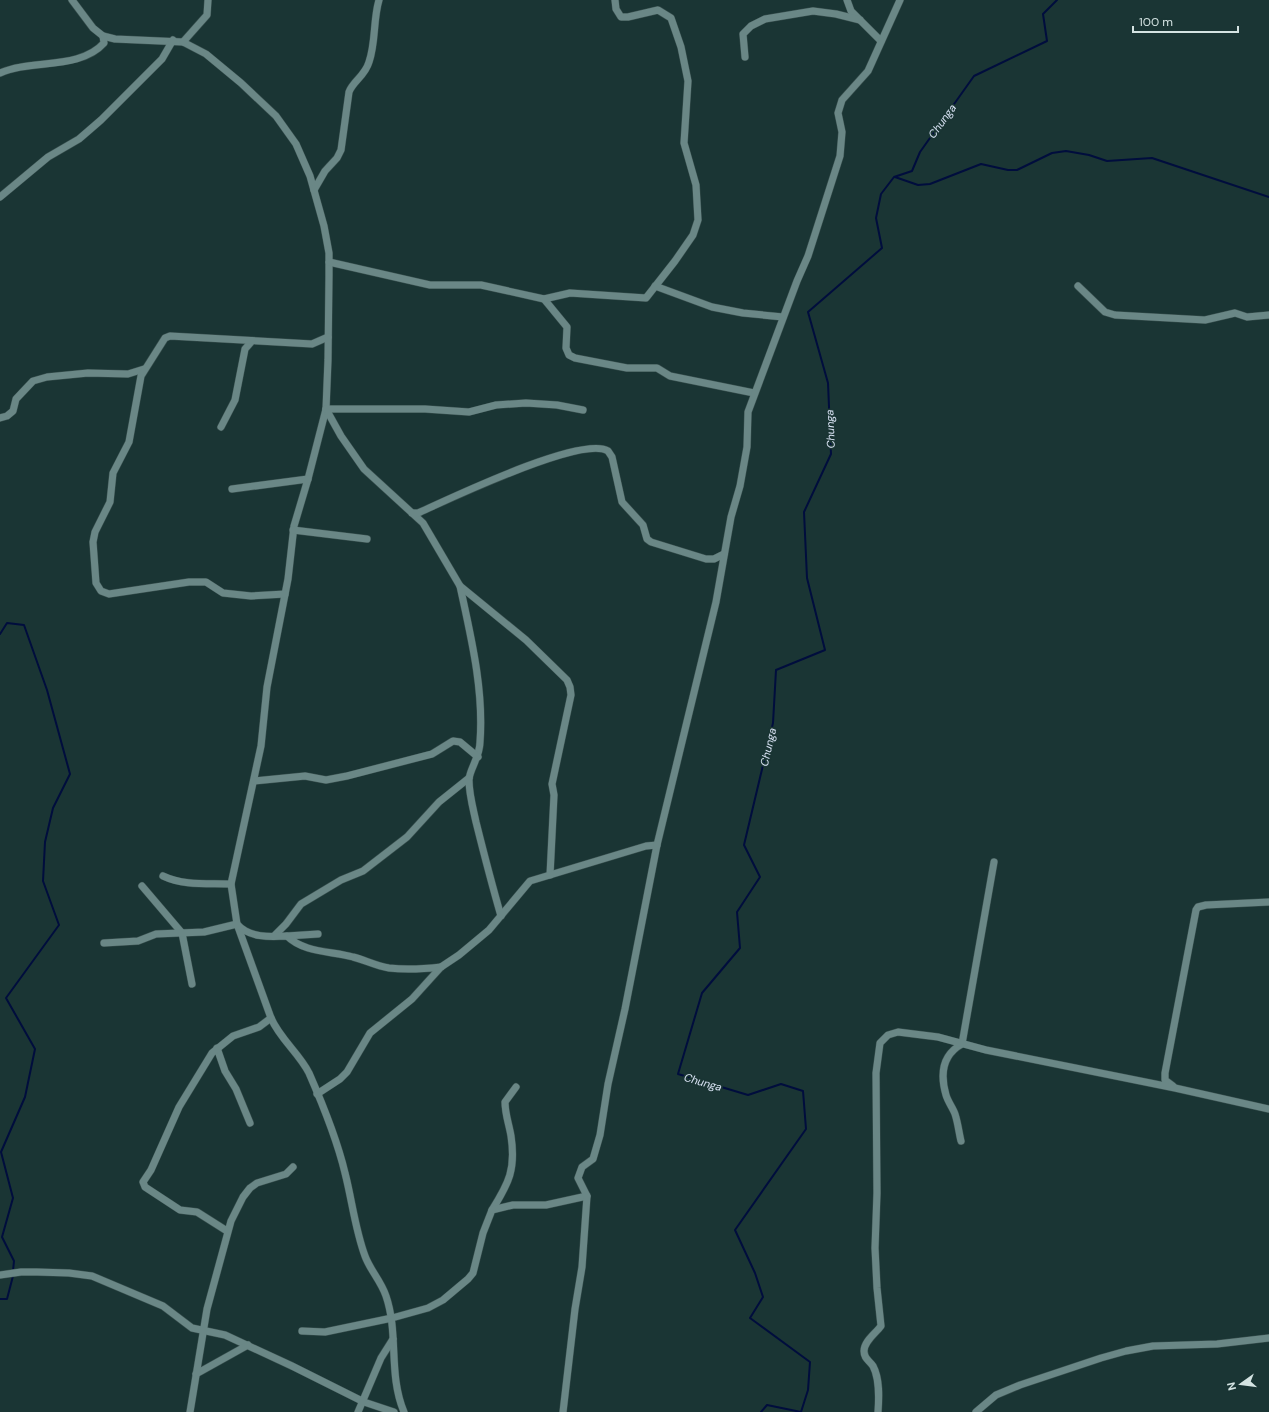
<svg xmlns="http://www.w3.org/2000/svg" width="1269" height="1412" viewBox="0 0 1269 1412" font-family="'DM Sans',sans-serif">
	<style>
		.lines { fill: none; stroke-linecap: round; stroke-linejoin: round }
		.stream { stroke: #000d3d; stroke-width: 2 }
		.minor-casing { stroke: #39504f; stroke-width: 8 }
		.minor { stroke: #6a8786; stroke-width: 7 }
		.labels { text-anchor: middle; stroke-width: 3.5; stroke-linejoin: round; paint-order: stroke }
		.water-label { font-size: 11px; font-style: italic; fill: #dae4f5; stroke: #1a3534 }
	</style>
	<rect width="100%" height="100%" fill="#1a3534"/>
	<g class="lines">
		<!-- stream -->
		<g class="stream">
			<path d="M895 177 918 185 930 184 981 164 1008 170H1017L1052 153 1066 151 1089 155 1107 161 1152 158 1269 197"/>
			<path d="M0 634 7 623 24 625 47 690 70 774 53 808 45 842 43 881 59 925 6 998 35 1049 25 1097 1 1152 13 1198 2 1237 14 1261 13 1271"/>
			<path d="M0 1299H7L13 1276"/>
			<path d="M761 1412 767 1405 801 1412 808 1390 810 1362 750 1318 763 1297 755 1273 735 1230 806 1129 803 1091 781 1084 748 1095 678 1074 702 993 740 948 737 912 760 877 744 845 773 723 776 670 825 650 807 578 804 512 831 454 828 383 808 312 882 248 876 218 881 194 894 177 912 171 920 152 974 76 1047 41 1043 14 1057 0"/>
		</g>
		<defs>
			<g id="minor">
				<path d="M72 0 93 28 103 36 115 39 183 42 206 54 241 83 276 116 296 144 310 176 324 226 329 253V276L328 360 326 409 308 479 294 526 288 579 267 687 261 746 231 884 237 924 271 1018C280 1039 299 1053 309 1073 323 1105 337 1139 345 1173 352 1200 355 1229 365 1256 370 1270 381 1281 386 1296 399 1334 388 1374 404 1412"/>
				<path d="M847 0 851 11 881 41"/>
				<path d="M183 42 207 15 208 0"/>
				<path d="M745 57 743 34 751 26 765 19 813 11 836 14 860 20"/>
				<path d="M0 73C31 59 80 70 104 43L103 36"/>
				<path d="M314 190 325 171 337 158 341 150 349 92C353 81 365 76 369 62 376 42 373 20 379 0"/>
				<path d="M0 197 48 157 79 139 101 120 162 59 173 40"/>
				<path d="M329 262 430 285H481L544 299 567 327 566 348 569 355 575 358 627 368H657L670 376 754 393"/>
				<path d="M655 286 712 307 743 313 783 317"/>
				<path d="M1078 286 1105 312 1115 315 1205 320 1235 313 1247 317 1269 315"/>
				<path d="M544 299 570 293 646 298 675 261 693 235 698 220 696 185 684 143 688 81 681 47 671 18 658 10 628 17H621L616 9 615 0"/>
				<path d="M326 409 341 436 364 469 423 523 460 586 526 640 567 680 570 687 571 695 552 784 554 795 550 875"/>
				<path d="M326 409H425L469 412 496 405 526 403 557 405 583 410"/>
				<path d="M0 418 7 416 13 411 16 399 33 381 47 377 88 373 128 374 144 369"/>
				<path d="M221 427 235 400 245 349 252 341"/>
				<path d="M232 489 308 479"/>
				<path d="M412 513H418C449 499 582 435 608 451L612 457 622 502 643 525 647 539 651 542 706 559H714L724 554"/>
				<path d="M293 530 367 539"/>
				<path d="M460 586C471 637 484 690 480 742 480 757 469 770 469 780 469 794 473 808 476 822 484 854 492 885 501 916"/>
				<path d="M285 594 251 596 223 593 206 582H189L109 594 101 591 96 583 93 542 95 532 110 502 113 473 129 442 141 376 165 338 170 336 312 344 328 337"/>
				<path d="M254 781 305 776 326 780 347 776 432 754 453 741 460 742 478 757"/>
				<path d="M163 876C184 886 208 883 231 884"/>
				<path d="M142 886 182 933 192 984"/>
				<path d="M274 936 286 924 301 904 341 880 363 871 407 837 439 802 469 778"/>
				<path d="M287 936 318 934"/>
				<path d="M104 943 138 941 156 934 204 932 237 924C249 938 270 937 287 936 304 953 332 951 353 957 365 960 376 966 389 968 405 970 424 969 441 967"/>
				<path d="M217 1048 225 1071 236 1089 250 1123"/>
				<path d="M1173 1086 1165 1080V1073L1196 910 1198 907 1206 905 1269 902"/>
				<path d="M317 1094 340 1079 347 1072 370 1033 412 999 441 967 459 955 489 930 530 881 646 846 657 845"/>
				<path d="M961 1141C959 1133 958 1123 955 1114 953 1108 948 1102 946 1095 940 1074 942 1055 962 1044L994 862"/>
				<path d="M492 1210C509 1183 516 1169 511 1136 509 1124 505 1114 505 1102L516 1087"/>
				<path d="M227 1231 197 1212 180 1210 145 1187 143 1182 151 1170 179 1107 212 1053 233 1036 259 1027 271 1018"/>
				<path d="M0 1275 21 1272H37L69 1273 92 1276 163 1306 192 1328 225 1335 292 1366 364 1402 394 1412"/>
				<path d="M302 1331 325 1332 392 1318 428 1308 443 1300 468 1279 473 1273 483 1233 492 1210 513 1205H546L587 1196"/>
				<path d="M196 1374 248 1345"/>
				<path d="M190 1412 207 1309 231 1221 243 1197 250 1188 257 1183 286 1174 293 1167"/>
				<path d="M358 1412 381 1358 393 1339"/>
				<path d="M563 1412 575 1309 582 1267 587 1196 578 1178 582 1167 593 1159 600 1135 608 1084 625 1009 657 845 716 602 731 517 740 486 747 447 748 412 797 281 808 256 840 156 842 132 838 113 842 100 868 71 900 0"/>
				<path d="M878 1412C879 1398 880 1379 873 1366 869 1360 864 1359 864 1351 864 1341 876 1333 881 1326L877 1288 875 1248 877 1193 876 1073 880 1043 888 1035 898 1032 938 1037 986 1050 1175 1088 1269 1109"/>
				<path d="M976 1412 996 1395 1020 1385 1101 1358 1126 1351 1153 1346 1217 1344 1269 1338"/>
			</g>
		</defs>
		<!-- minor casing -->
		<use href="#minor" class="minor-casing"/>
		<!-- minor -->
		<use href="#minor" class="minor"/>
	</g>
	<g class="labels">
		<!-- water labels -->
		<g class="water-label">
			<text transform="translate(942 121) rotate(-54)" y="4">Chunga</text>
			<text transform="translate(830 429) rotate(-92)" y="4">Chunga</text>
			<text transform="translate(768 747) rotate(-77)" y="4">Chunga</text>
			<text transform="translate(703 1082) rotate(16)" y="4">Chunga</text>
		</g>
	</g>
	<!-- north arrow -->
	<g transform="translate(1241 1384) rotate(256)" stroke="#1a3534" stroke-width="3" paint-order="stroke">
	<path d="M0-3L7 15L0 10L-7 15Z" fill="#d4e3e2"/>
	<text y="-6" font-size="11" font-weight="bold" text-anchor="middle" fill="#d4e3e2">N</text>
	</g>
	<!-- scale -->
	<path d="M1133 26v6h105v-6" fill="none" stroke="#d4e3e2" stroke-width="2"/>
	<text x="1139" y="26" font-size="12" fill="#d4e3e2" stroke="#1a3534" stroke-width="3" paint-order="stroke">100 m</text>
</svg>
